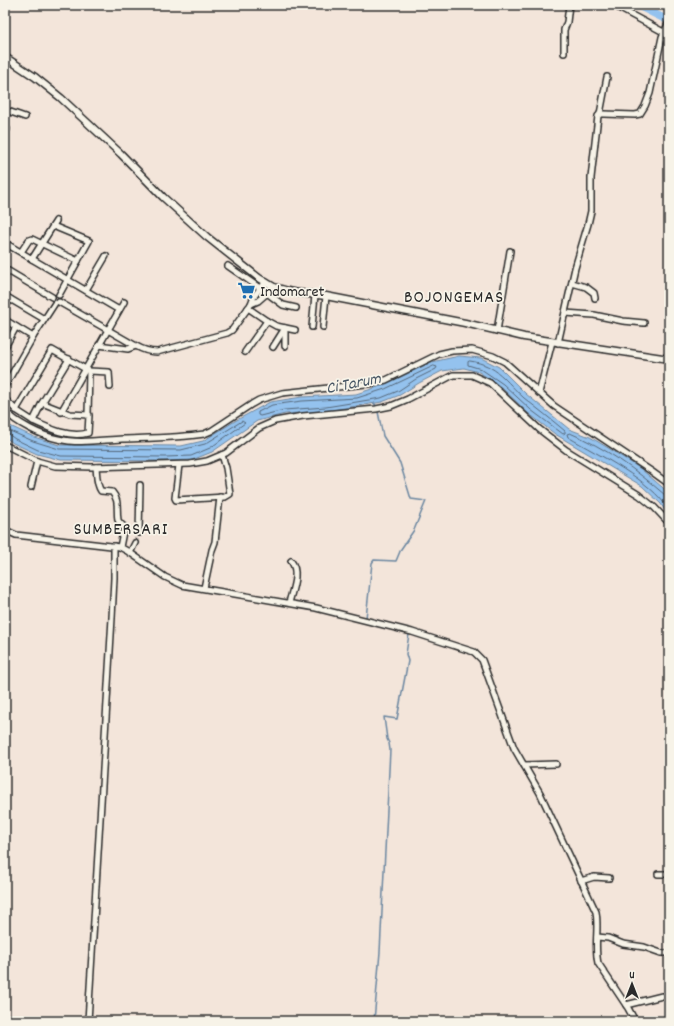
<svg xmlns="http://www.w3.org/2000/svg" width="674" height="1026" viewBox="0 0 674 1026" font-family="Dekko,sans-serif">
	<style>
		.water { fill: #94c2ee; stroke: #6a86a0 }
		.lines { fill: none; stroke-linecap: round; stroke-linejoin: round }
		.shore { stroke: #556779; stroke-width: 1 }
		.stream { stroke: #6a86a0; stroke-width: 1.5 }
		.river { stroke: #94c2ee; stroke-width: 8 }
		.minor-tunnel { stroke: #cbc0b7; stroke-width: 5; stroke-dasharray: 5 2.5; stroke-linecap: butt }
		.minor-casing { stroke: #2b2b2b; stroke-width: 8 }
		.major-casing { stroke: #2b2b2b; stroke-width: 9 }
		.minor { stroke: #f7f3e8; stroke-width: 5 }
		.major { stroke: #f7f3e8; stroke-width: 6 }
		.labels { text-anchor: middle; stroke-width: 3.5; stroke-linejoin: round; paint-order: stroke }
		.poi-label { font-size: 16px; fill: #2b2b2b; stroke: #f7f3e8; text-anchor: start }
		.water-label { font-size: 17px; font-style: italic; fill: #4a5866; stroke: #f7f3e8 }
		.quarter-label { font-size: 18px; letter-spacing: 1px; fill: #2b2b2b; stroke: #f7f3e8 }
	</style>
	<rect width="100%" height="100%" fill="#f3e5da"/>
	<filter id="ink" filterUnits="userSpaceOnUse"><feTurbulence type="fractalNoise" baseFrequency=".025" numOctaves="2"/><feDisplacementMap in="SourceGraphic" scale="8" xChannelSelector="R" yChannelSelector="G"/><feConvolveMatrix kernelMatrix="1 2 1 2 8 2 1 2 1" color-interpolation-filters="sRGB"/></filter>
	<g filter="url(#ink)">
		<!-- water -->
		<path class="water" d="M459 356 481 358 499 367 526 394 569 429 590 437 610 449 641 469 669 493V517L661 504 642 486 555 434 528 413 501 387 479 372 464 368 442 371 419 383 400 395 382 402 326 411 285 414 257 421 212 452 192 460 166 461 61 460 37 454 13 443 5 437V421L10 426 34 437 59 445 181 446 203 441 235 421 270 402 302 397 356 394 384 385 432 362Z"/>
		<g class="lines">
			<!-- shore -->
			<g class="shore">
				<path d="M470 361C498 365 505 381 524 398 538 409 552 420 565 431V433L563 434 531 410 503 384 481 369 468 365V362Z"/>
				<path d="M434 366 437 367 436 369 416 379 398 391 381 398 326 407 284 410 260 416 258 415V412L272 405 302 401 357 398 385 389Z"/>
				<path d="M5 427 10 431 33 441 59 449 181 450 205 444 242 421 245 423 210 448 191 456 166 457 61 456 38 450 15 439 8 434H5"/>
				<path d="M669 496 665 495C635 469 606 448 570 433L567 434 568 437C600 456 650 479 669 510"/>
			</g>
			<!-- stream -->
			<g class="stream">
				<path d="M366 618 372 563 374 560 396 561 401 549 414 530 426 501 411 499 400 463 383 436 377 407 374 403"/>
				<path d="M366 622V623L409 634 406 654 408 661 397 719 384 717 387 739 389 743 390 750 380 952 374 1021"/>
			</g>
			<!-- river -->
			<path class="river" d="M637 5 669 21"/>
			<!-- minor-tunnel -->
			<path class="minor-tunnel" d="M135 543 139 533"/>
			<defs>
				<g id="minor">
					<path d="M613 5 669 35"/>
					<path d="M564 53V30L567 22 569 5"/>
					<path d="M5 110 25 117"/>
					<path d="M600 114 607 77"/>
					<path d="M5 127 7 129 5 134"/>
					<path d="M53 226 89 241 59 295"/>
					<path d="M5 243 32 259 56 221"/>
					<path d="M21 252 29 240 32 239 78 261"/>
					<path d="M32 259 119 310"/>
					<path d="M228 266 267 293 283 305 296 308"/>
					<path d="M5 269 52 297"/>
					<path d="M266 282 254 296 251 304 258 301 274 287"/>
					<path d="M572 283 586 287 594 293 595 298"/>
					<path d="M86 290 106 256"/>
					<path d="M5 296 44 319"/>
					<path d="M59 302 136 346C143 350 148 352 157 352L227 333 232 330 251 304"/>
					<path d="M5 308 10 299"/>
					<path d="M248 308 267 321 276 326 295 330"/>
					<path d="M565 313 594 315 623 321 644 323"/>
					<path d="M5 320 33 337 55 303"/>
					<path d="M312 327 315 295"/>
					<path d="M323 327 326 296"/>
					<path d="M497 331 510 251"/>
					<path d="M558 343 575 268 588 224 591 211V178L598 116 600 114H604L635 115 640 114 645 106 650 93 662 37 669 22"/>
					<path d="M99 345 128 349 136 346"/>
					<path d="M285 346V329"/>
					<path d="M5 347 16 327"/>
					<path d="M273 347 285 328"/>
					<path d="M245 352 267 321"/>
					<path d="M89 371 109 372 110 387"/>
					<path d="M5 386 33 337"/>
					<path d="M539 393 552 342"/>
					<path d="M5 399 16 410 33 421"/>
					<path d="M42 403 70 414 89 415 88 433C69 438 50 429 33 421Z"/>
					<path d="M42 403 69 359"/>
					<path d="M16 410 52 350 89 371 88 414"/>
					<path d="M5 411C16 423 42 436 58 439 78 444 101 440 122 439 149 438 177 438 204 434L211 431 252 404 259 400 282 393 375 383 386 380 439 354 452 351 472 350 493 356 505 362 554 406 651 471 669 484"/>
					<path d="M61 412 124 302"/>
					<path d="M5 445 37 461 55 466 92 467 190 464 207 461 226 453 259 428 275 421 303 416 376 409 391 406 408 399 453 375H472L490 383 539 429 566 450 639 495 654 507 669 523"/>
					<path d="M179 465 175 498 176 500 225 497 230 494 226 468 222 455"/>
					<path d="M96 467C97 475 96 484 101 491L112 492C120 501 116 509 118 520 119 523 122 524 124 527L120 547"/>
					<path d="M31 487 37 461"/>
					<path d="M5 530 16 535 120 547 129 552 165 577 182 585 316 608 412 632 474 652 482 660 514 748 540 793 596 912C599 929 594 946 598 963L628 1008 635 1021"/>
					<path d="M139 533 140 485"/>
					<path d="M130 553 135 543"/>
					<path d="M204 588 212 550 215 542 220 497"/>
					<path d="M289 603C292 590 300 572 291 561"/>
					<path d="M524 765 556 764"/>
					<path d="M658 874H669"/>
					<path d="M581 881 594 877 609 878"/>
					<path d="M597 937 608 938 623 944 644 947 661 953H669"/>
					<path d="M626 1005 662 996"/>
					<path d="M88 1021 112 618 114 578V546"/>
				</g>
				<path id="major" d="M5 57 35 77 61 98 121 154 163 197 207 237 259 278 274 287 292 292 326 296 465 323 524 337 669 359"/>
			</defs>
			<!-- minor casing -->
			<use href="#minor" class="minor-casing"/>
			<!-- major casing -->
			<use href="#major" class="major-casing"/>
			<!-- minor -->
			<use href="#minor" class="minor"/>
			<!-- major -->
			<use href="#major" class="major"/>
		</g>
	</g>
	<!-- icons -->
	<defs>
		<symbol id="supermarket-bare" viewBox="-9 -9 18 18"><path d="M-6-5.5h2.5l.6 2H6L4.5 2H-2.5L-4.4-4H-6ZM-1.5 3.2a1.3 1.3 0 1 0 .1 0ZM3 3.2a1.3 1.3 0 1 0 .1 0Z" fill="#1f6fb2" stroke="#f7f3e8" stroke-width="2.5" paint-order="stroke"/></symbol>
	</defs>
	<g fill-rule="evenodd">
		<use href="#supermarket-bare" x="234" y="278" width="25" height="25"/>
	</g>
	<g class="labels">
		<!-- poi labels -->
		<g class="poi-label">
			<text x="260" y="296">Indomaret</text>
		</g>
		<!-- water labels -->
		<g class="water-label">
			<text transform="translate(353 382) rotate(-11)" y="6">Ci Tarum</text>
		</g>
		<!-- quarter labels -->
		<g class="quarter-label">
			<text x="454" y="302">BOJONGEMAS</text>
			<text x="121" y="534">SUMBERSARI</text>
		</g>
	</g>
	<!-- margin -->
	<rect width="674" height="1026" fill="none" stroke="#f7f3e8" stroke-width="20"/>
	<rect x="10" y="10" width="654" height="1006" fill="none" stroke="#2b2b2b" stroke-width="1.5" filter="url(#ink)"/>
	<!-- north arrow -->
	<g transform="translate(632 984)" stroke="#f7f3e8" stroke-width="3" paint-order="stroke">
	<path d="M0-3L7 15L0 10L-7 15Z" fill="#2b2b2b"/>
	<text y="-6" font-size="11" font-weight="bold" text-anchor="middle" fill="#2b2b2b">U</text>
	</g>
</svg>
